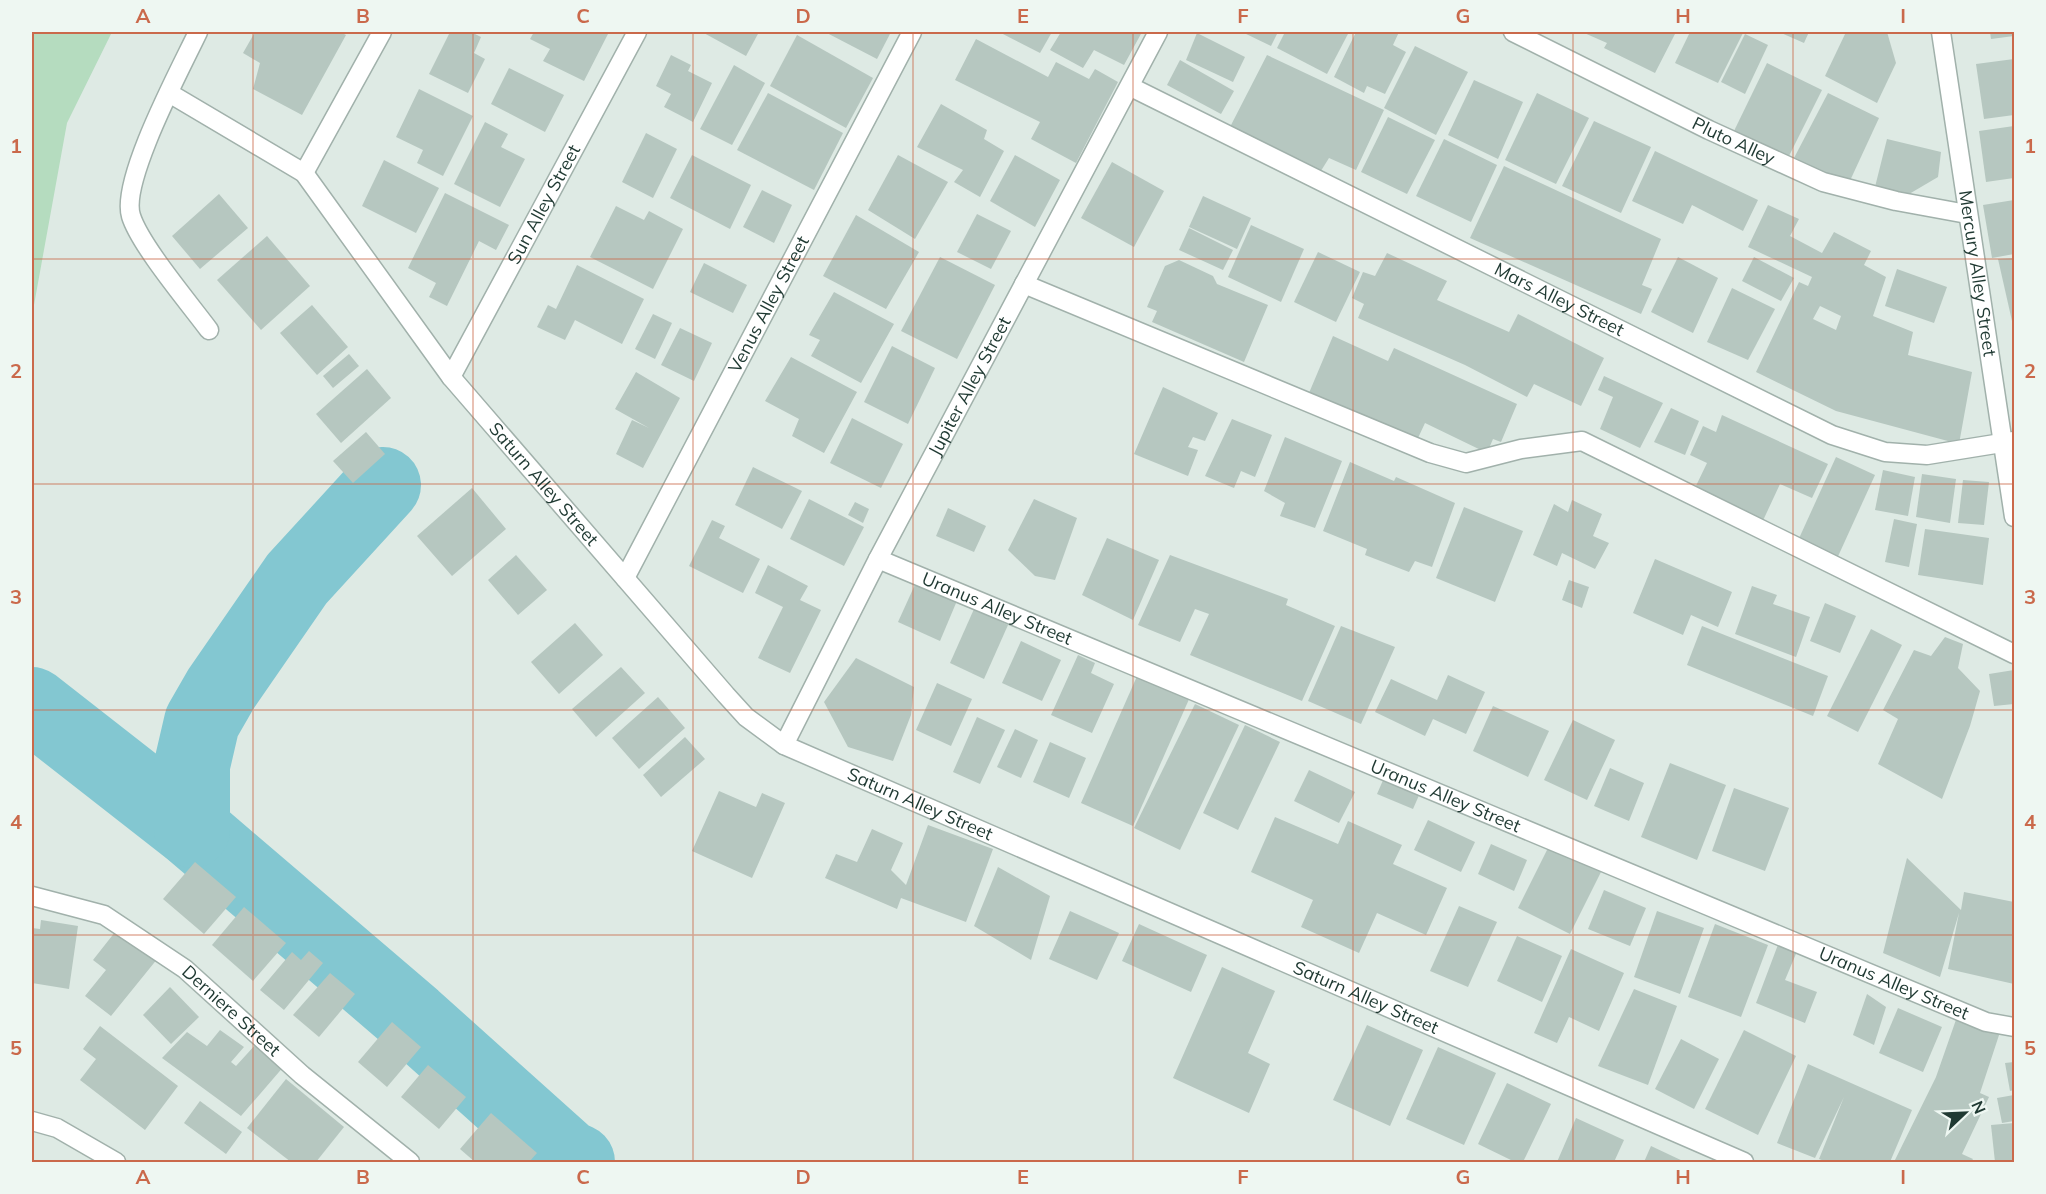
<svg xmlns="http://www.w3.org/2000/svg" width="2046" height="1194" viewBox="0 0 2046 1194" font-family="Mulish,sans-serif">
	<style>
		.green { fill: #b5dcbf }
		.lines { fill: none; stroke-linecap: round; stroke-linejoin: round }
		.river { stroke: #83c7d1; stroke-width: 76 }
		.building { fill: #b6c7c0; fill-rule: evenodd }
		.minor-casing { stroke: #a1b1ab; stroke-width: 21 }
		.minor { stroke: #fff; stroke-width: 18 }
		.grid { fill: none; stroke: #ca694b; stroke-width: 1.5; stroke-opacity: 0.55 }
		.labels { text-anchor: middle; stroke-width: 5; stroke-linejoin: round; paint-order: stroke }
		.street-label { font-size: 18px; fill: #1f3932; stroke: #eef7f2 }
		.neatline { fill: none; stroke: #ca694b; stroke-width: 2 }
		.grid-label { font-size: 20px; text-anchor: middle; font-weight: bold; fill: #ca694b }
	</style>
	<rect width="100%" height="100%" fill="#deeae4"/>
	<!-- green -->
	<path class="green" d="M32 32H112L67 123 32 316Z"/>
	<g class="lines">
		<!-- river -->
		<g class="river">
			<path d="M32 705 192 830 413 1019 568 1158 577 1162"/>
			<path d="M192 830V765L202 722 221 689 297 579 383 485"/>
		</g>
	</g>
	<!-- building -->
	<g class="building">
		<path d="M255 32H340L346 35 302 115 253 89 260 63 243 53Z"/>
		<path d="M450 32H471L481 37 474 53 485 59 468 93 429 74Z"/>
		<path d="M534 32H609L584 81 543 61 550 49 530 39Z"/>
		<path d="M702 32H759L746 56Z"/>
		<path d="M825 32H891L877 59Z"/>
		<path d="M999 32H1052L1040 53Z"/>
		<path d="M1061 32H1142L1124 65 1094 50 1083 68 1050 50Z"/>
		<path d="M1242 32H1278L1271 46Z"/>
		<path d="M1285 32H1349L1327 74 1277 48Z"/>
		<path d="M1356 32H1399L1393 45 1406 52 1385 94 1367 86 1364 93 1334 77Z"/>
		<path d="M1582 32H1676L1655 73 1604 48 1607 43Z"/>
		<path d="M1690 32 1743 33 1718 83 1675 63Z"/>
		<path d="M1779 32H1809L1804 43Z"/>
		<path d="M1846 32H1887L1896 63 1877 103 1825 76Z"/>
		<path d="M1990 32H2014V36L1991 39Z"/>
		<path d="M1197 33 1245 57 1233 82 1186 60Z"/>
		<path d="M1745 34 1768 45 1745 94 1721 82Z"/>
		<path d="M797 35 873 78 846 128 770 86Z"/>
		<path d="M976 39 1048 77 1056 62 1089 79 1095 69 1118 82 1076 163 1031 139 1040 122 955 80Z"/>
		<path d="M1415 46 1468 72 1436 135 1384 108Z"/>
		<path d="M671 55 691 65 688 71 712 83 693 122 664 107 671 94 656 86Z"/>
		<path d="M1267 55 1384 110 1356 170 1329 158 1319 174 1229 129Z"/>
		<path d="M2014 59V115L1984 119 1976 64Z"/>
		<path d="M1180 60 1234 91 1221 114 1167 85Z"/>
		<path d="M1767 63 1822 90 1788 158 1734 131Z"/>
		<path d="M734 65 765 83 732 145 700 129Z"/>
		<path d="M509 68 564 95 545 132 491 104Z"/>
		<path d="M1474 80 1523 102 1498 159 1448 135Z"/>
		<path d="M419 89 473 116 443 176 417 163 423 150 396 137Z"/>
		<path d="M768 93 843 133 814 190 737 150Z"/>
		<path d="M1537 93 1589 118 1556 184 1505 160Z"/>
		<path d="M1828 93 1879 118 1848 185 1794 158Z"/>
		<path d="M941 104 987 130 984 139 1004 151 980 197 954 182 963 170 917 147Z"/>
		<path d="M1388 117 1435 140 1407 194 1361 172Z"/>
		<path d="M1594 121 1651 147 1621 213 1562 186Z"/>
		<path d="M485 122 508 134 501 147 525 159 500 207 454 184Z"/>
		<path d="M2014 126V178L1986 182 1979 131Z"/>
		<path d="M646 133 677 149 653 198 622 182Z"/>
		<path d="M1444 139 1497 165 1471 222 1416 196Z"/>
		<path d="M1887 139 1941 152 1938 177 1904 197 1875 187Z"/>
		<path d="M1655 151 1758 200 1743 231 1692 205 1683 224 1632 201Z"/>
		<path d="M692 155 751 185 730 229 670 198Z"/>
		<path d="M898 155 948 182 915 239 868 210Z"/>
		<path d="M1015 155 1060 180 1035 227 990 201Z"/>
		<path d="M384 160 439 188 416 233 362 206Z"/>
		<path d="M1112 162 1164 191 1134 247 1081 218Z"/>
		<path d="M1504 166 1661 239 1642 285 1652 289 1641 314 1470 238Z"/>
		<path d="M762 190 792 205 774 243 743 227Z"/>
		<path d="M445 193 509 225 496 250 479 241 447 306 429 297 436 283 408 268Z"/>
		<path d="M219 194 248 228 200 269 172 236Z"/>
		<path d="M1203 196 1251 218 1237 249 1189 227Z"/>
		<path d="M2014 200V254L1992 258 1983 205Z"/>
		<path d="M1768 205 1799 219 1790 236 1822 253 1834 232 1871 251 1864 265 1886 277 1873 316 1913 332 1908 355 1972 372 1959 444 1836 411 1756 372 1799 282 1808 286 1812 277 1748 247ZM1820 306 1841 316 1836 330 1813 319Z"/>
		<path d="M616 206 644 220 649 211 683 229 653 289 590 257Z"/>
		<path d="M977 214 1011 231 991 269 957 252Z"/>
		<path d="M856 215 919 252 886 309 823 276Z"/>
		<path d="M1251 225 1304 249 1281 302 1228 277Z"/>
		<path d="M1189 228 1233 250 1223 270 1179 250Z"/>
		<path d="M267 236 310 286 261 330 217 280Z"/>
		<path d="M1318 252 1360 272 1336 322 1294 302Z"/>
		<path d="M1387 253 1447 281 1437 300 1509 332 1518 314 1604 358 1581 406 1534 384 1527 397 1465 365 1358 318 1364 304 1352 298 1363 272 1375 276Z"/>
		<path d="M940 257 995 285 957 359 901 331Z"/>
		<path d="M1678 257 1718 278 1693 333 1651 312Z"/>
		<path d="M1754 257 1794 278 1781 301 1742 281Z"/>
		<path d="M2014 258V321H2012L1998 259Z"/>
		<path d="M1179 260 1213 276 1217 284 1268 305 1244 362 1152 322 1157 311 1147 307 1165 266Z"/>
		<path d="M704 263 747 285 733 313 690 292Z"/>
		<path d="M577 265 644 299 622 344 575 320 565 340 537 327 548 305 556 309Z"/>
		<path d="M1897 269 1947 287 1934 323 1885 306Z"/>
		<path d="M1732 288 1775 309 1748 360 1707 342Z"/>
		<path d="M834 292 894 324 861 383 811 356 820 340 809 335Z"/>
		<path d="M312 305 348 347 317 375 280 333Z"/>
		<path d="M653 314 672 323 655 359 635 349Z"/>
		<path d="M680 328 712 343 694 381 661 365Z"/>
		<path d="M1333 336 1388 361 1394 348 1517 404 1501 442 1493 439 1487 453 1425 423 1418 438 1309 393Z"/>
		<path d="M892 346 935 368 908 424 864 402Z"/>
		<path d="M349 354 359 366 333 388 323 376Z"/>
		<path d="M791 357 857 392 824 453 792 436 799 419 765 401Z"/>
		<path d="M367 369 391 398 341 443 316 414Z"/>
		<path d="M636 372 680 398 643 468 616 454 632 420 649 428 615 409Z"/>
		<path d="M1604 376 1663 403 1640 448 1600 429 1613 397 1598 390Z"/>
		<path d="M1163 387 1218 413 1205 441 1193 437 1188 447 1198 450 1188 476 1134 454Z"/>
		<path d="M1671 408 1699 421 1685 455 1654 442Z"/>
		<path d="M1722 415 1828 464 1812 498 1780 484 1760 527 1693 492 1707 463 1690 455 1703 426 1716 432Z"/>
		<path d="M852 418 903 444 881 488 830 463Z"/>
		<path d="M1232 419 1272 435 1255 477 1241 471 1234 488 1205 476Z"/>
		<path d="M366 432 385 454 353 483 333 461Z"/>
		<path d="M1285 437 1342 461 1315 528 1280 516 1285 503 1264 491Z"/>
		<path d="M1836 457 1875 475 1835 563 1796 545Z"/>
		<path d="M1350 462 1394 481 1396 477 1455 503 1432 567 1415 561 1409 572 1365 555 1367 549 1323 531Z"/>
		<path d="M753 467 802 491 782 529 735 505Z"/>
		<path d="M1883 470 1915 477 1908 516 1875 510Z"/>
		<path d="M1922 474 1956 479 1950 523 1916 517Z"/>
		<path d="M1963 480 1989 482 1984 525 1958 523Z"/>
		<path d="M472 488 506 529 452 576 417 536Z"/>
		<path d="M809 499 864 527 844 566 790 539Z"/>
		<path d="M1034 499 1077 518 1055 580 1035 576 1008 550Z"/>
		<path d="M1572 500 1602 514 1593 536 1609 543 1595 569 1562 553 1557 566 1533 555 1554 504 1568 512Z"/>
		<path d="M855 502 869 509 863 523 848 515Z"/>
		<path d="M1464 507 1523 531 1495 602 1436 578Z"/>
		<path d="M948 508 986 526 974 552 936 536Z"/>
		<path d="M1894 519 1917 524 1909 567 1885 562Z"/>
		<path d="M712 520 725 526 719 538 760 559 743 593 689 566Z"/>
		<path d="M1925 529 1989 538 1983 585 1918 575Z"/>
		<path d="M1107 538 1159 560 1133 620 1082 595Z"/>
		<path d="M516 555 547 590 518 615 488 580Z"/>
		<path d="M1170 555 1288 599 1286 605 1335 626 1302 701 1190 655 1209 614 1195 609 1180 642 1138 625Z"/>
		<path d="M1655 559 1732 592 1718 627 1691 615 1683 635 1633 613Z"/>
		<path d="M768 565 808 586 800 600 821 610 790 673 758 658 783 607 755 593Z"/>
		<path d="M918 578 959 596 940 641 898 622Z"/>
		<path d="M1569 580 1589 587 1582 608 1562 600Z"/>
		<path d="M1752 586 1777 595 1773 604 1810 617 1796 657 1735 634Z"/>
		<path d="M1825 603 1856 616 1840 653 1810 641Z"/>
		<path d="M974 609 1008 625 984 679 950 663Z"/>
		<path d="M575 623 603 655 559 694 531 662Z"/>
		<path d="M1341 626 1395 647 1361 724 1308 701Z"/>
		<path d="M1702 626 1828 676 1813 716 1687 665Z"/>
		<path d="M1871 629 1902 645 1858 732 1827 716Z"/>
		<path d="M1945 637 1963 644 1958 668 1980 691 1970 726 1942 799 1878 764 1898 719 1883 710 1914 650 1931 656Z"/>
		<path d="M1021 641 1061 660 1042 701 1002 683Z"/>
		<path d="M1078 655 1095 663 1091 673 1114 684 1092 733 1051 715Z"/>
		<path d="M856 658 914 687 911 715 893 761 848 747 824 702Z"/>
		<path d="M621 667 645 693 596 737 572 709Z"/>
		<path d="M2014 670V704L1994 706 1989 674Z"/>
		<path d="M1138 674 1190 697 1133 826 1081 803Z"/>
		<path d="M1448 675 1485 692 1466 734 1433 719 1425 736 1375 712 1391 679 1437 700Z"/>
		<path d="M937 683 972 699 951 746 916 730Z"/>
		<path d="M658 697 685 728 639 769 612 738Z"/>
		<path d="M1195 704 1239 725 1180 850 1134 828Z"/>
		<path d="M1493 706 1549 731 1528 777 1473 751Z"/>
		<path d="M977 717 1005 730 980 784 953 772Z"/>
		<path d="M1573 720 1615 740 1587 800 1544 780Z"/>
		<path d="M1245 725 1280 742 1238 830 1203 813Z"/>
		<path d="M1015 729 1038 740 1021 778 997 767Z"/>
		<path d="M685 737 705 759 661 797 643 775Z"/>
		<path d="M1050 742 1086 758 1069 798 1033 782Z"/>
		<path d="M1670 763 1726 785 1697 860 1641 837Z"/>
		<path d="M1610 768 1644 783 1629 821 1594 806Z"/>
		<path d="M1309 770 1355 792 1339 823 1294 801Z"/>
		<path d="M1384 778 1420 793 1413 809 1377 794Z"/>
		<path d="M1734 788 1789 808 1765 871 1712 851Z"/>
		<path d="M719 791 756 807 762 793 785 803 752 878 692 851Z"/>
		<path d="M1275 817 1338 844 1348 821 1402 845 1393 864 1447 888 1426 935 1377 913 1359 953 1301 927 1313 900 1251 872Z"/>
		<path d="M1428 820 1475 842 1461 872 1414 850Z"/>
		<path d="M928 825 993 849 966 922 901 898 897 909 825 878 836 854 857 862 872 829 903 843 891 870 906 885Z"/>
		<path d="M1491 844 1527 860 1514 891 1478 874Z"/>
		<path d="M1549 846 1601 872 1570 934 1518 908Z"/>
		<path d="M1907 858 1961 910 1964 892 2014 902V984L1948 969 1959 913 1940 977 1883 953Z"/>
		<path d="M195 862 236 897 204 934 163 899Z"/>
		<path d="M998 867 1050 896 1031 960 974 926Z"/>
		<path d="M1604 890 1646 908 1630 946 1588 929Z"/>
		<path d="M1459 906 1497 922 1468 987 1430 971Z"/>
		<path d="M244 907 286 943 253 981 212 945Z"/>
		<path d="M1070 911 1119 933 1097 980 1049 959Z"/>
		<path d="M1657 911 1704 928 1680 994 1634 977Z"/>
		<path d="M41 920 78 926 69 989 32 983V928L40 929Z"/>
		<path d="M1139 924 1207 955 1191 992 1122 961Z"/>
		<path d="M1715 924 1768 945 1741 1017 1688 997Z"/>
		<path d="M119 927 158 958 111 1016 85 996 106 970 93 960Z"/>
		<path d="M1517 936 1562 956 1542 1002 1497 981Z"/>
		<path d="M1779 942 1798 949 1785 980 1817 992 1805 1023 1756 1003Z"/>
		<path d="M1571 949 1624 973 1599 1031 1569 1017 1557 1043 1534 1033Z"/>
		<path d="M309 951 323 963 284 1010 260 990 292 952 301 960Z"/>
		<path d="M1222 967 1275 991 1248 1053 1270 1064 1249 1113 1173 1078Z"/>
		<path d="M330 973 355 994 319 1037 293 1015Z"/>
		<path d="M170 987 199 1017 171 1044 143 1015Z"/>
		<path d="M1634 989 1677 1006 1648 1085 1598 1066Z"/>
		<path d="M1867 994 1886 1007 1874 1045 1853 1035Z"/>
		<path d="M1898 1008 1942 1027 1923 1072 1879 1053Z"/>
		<path d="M1958 1014 2001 1029 1980 1093 1989 1097 1962 1154 1973 1159 1971 1162H1894L1936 1077Z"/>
		<path d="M392 1022 421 1047 387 1087 358 1062Z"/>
		<path d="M1367 1025 1423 1050 1390 1126 1333 1100Z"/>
		<path d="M100 1026 178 1086 145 1130 80 1080 96 1059 83 1049Z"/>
		<path d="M220 1030 244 1047 231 1062 236 1066 257 1043 285 1065 241 1116 162 1058 187 1032 207 1046Z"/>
		<path d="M1744 1030 1796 1056 1758 1135 1705 1109Z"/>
		<path d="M1681 1039 1719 1059 1694 1109 1655 1089Z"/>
		<path d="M1438 1047 1496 1073 1464 1145 1406 1119Z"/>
		<path d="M2014 1062V1090L2010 1091 2005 1063Z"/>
		<path d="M1808 1064 1912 1110 1890 1162H1827L1819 1159 1844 1097 1815 1158 1777 1143Z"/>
		<path d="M428 1065 466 1097 439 1129 401 1097Z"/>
		<path d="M286 1079 344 1127 316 1162H291L247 1128Z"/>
		<path d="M1507 1083 1551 1104 1523 1162H1515L1478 1144Z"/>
		<path d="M2014 1095V1121L2002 1123 1997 1098Z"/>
		<path d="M200 1101 242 1132 226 1154 184 1123Z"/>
		<path d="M491 1113 537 1153 529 1162H475L460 1149Z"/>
		<path d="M1576 1118 1624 1140 1614 1162H1557Z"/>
		<path d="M2014 1123V1162H1995L1991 1125Z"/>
		<path d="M1651 1146 1685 1162H1644Z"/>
	</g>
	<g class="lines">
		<defs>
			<g id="minor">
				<path d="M198 32C181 68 120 181 131 216 140 245 189 303 209 330"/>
				<path id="s1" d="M1513 32 1709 130 1823 182 1896 201 1967 214"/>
				<path id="s2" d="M1941 32 2014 517"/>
				<path id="s3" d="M1131 87 1832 435 1885 452 1927 455 2014 441"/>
				<path id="s4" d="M169 93 304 173 451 377 726 695 746 717 784 745 1744 1162"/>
				<path d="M304 173 382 32"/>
				<path d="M1024 284 1430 453 1466 463 1521 449 1582 441 2014 654"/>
				<path id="s5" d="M451 377 637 32"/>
				<path id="s6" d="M878 559 1986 1022 2014 1027"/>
				<path id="s7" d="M625 578 912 32"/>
				<path id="s8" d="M784 745 878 559 1158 32"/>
				<path id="s9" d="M32 896 104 915 185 969 302 1075 410 1162"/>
				<path d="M32 1121 57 1128 116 1162"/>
			</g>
		</defs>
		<!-- minor casing -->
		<use href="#minor" class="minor-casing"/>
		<!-- minor -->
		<use href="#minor" class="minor"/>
	</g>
	<!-- grid -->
	<path class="grid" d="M253 32V1162M473 32V1162M693 32V1162M913 32V1162M1133 32V1162M1353 32V1162M1573 32V1162M1793 32V1162M32 259H2014M32 484H2014M32 710H2014M32 935H2014"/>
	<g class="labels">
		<!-- street labels -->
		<g class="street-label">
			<text dy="6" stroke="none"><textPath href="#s1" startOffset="246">Pluto Alley</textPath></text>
			<text dy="6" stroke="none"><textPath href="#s5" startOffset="196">Sun Alley Street</textPath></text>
			<text dy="6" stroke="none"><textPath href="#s2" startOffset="244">Mercury Alley Street</textPath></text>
			<text dy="6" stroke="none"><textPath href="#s3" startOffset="478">Mars Alley Street</textPath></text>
			<text dy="6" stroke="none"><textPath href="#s7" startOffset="309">Venus Alley Street</textPath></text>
			<text dy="6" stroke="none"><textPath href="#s8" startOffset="404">Jupiter Alley Street</textPath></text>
			<text dy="6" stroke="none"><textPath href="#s4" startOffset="550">Saturn Alley Street</textPath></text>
			<text dy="6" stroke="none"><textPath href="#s6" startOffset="129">Uranus Alley Street</textPath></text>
			<text dy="6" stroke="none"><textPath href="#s6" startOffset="615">Uranus Alley Street</textPath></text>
			<text dy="6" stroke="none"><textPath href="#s4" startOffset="1054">Saturn Alley Street</textPath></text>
			<text dy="6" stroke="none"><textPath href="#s6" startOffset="1101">Uranus Alley Street</textPath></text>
			<text dy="6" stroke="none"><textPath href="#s4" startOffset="1540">Saturn Alley Street</textPath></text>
			<text dy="6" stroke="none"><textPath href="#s9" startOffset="234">Derniere Street</textPath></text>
		</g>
	</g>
	<!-- border -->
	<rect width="2046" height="1194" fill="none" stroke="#eef7f2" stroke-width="66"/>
	<!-- north arrow -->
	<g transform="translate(1965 1113) rotate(67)" stroke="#eef7f2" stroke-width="4.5" paint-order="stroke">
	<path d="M0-4.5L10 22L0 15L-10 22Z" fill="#1f3932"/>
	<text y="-9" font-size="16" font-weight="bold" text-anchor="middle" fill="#1f3932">N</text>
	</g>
	<rect x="33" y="33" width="1980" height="1128" class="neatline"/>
	<g class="grid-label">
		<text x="143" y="23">A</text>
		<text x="363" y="23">B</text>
		<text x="583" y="23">C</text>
		<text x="803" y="23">D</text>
		<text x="1023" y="23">E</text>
		<text x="1243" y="23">F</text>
		<text x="1463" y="23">G</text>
		<text x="1683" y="23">H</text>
		<text x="1903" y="23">I</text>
		<text x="16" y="153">1</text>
		<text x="2030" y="153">1</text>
		<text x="16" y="378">2</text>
		<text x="2030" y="378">2</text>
		<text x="16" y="604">3</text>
		<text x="2030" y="604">3</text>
		<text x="16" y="829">4</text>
		<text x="2030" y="829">4</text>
		<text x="16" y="1055">5</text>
		<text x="2030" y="1055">5</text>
		<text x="143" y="1184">A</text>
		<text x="363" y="1184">B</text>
		<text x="583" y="1184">C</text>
		<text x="803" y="1184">D</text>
		<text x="1023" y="1184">E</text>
		<text x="1243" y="1184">F</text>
		<text x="1463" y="1184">G</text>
		<text x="1683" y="1184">H</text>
		<text x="1903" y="1184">I</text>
	</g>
</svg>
